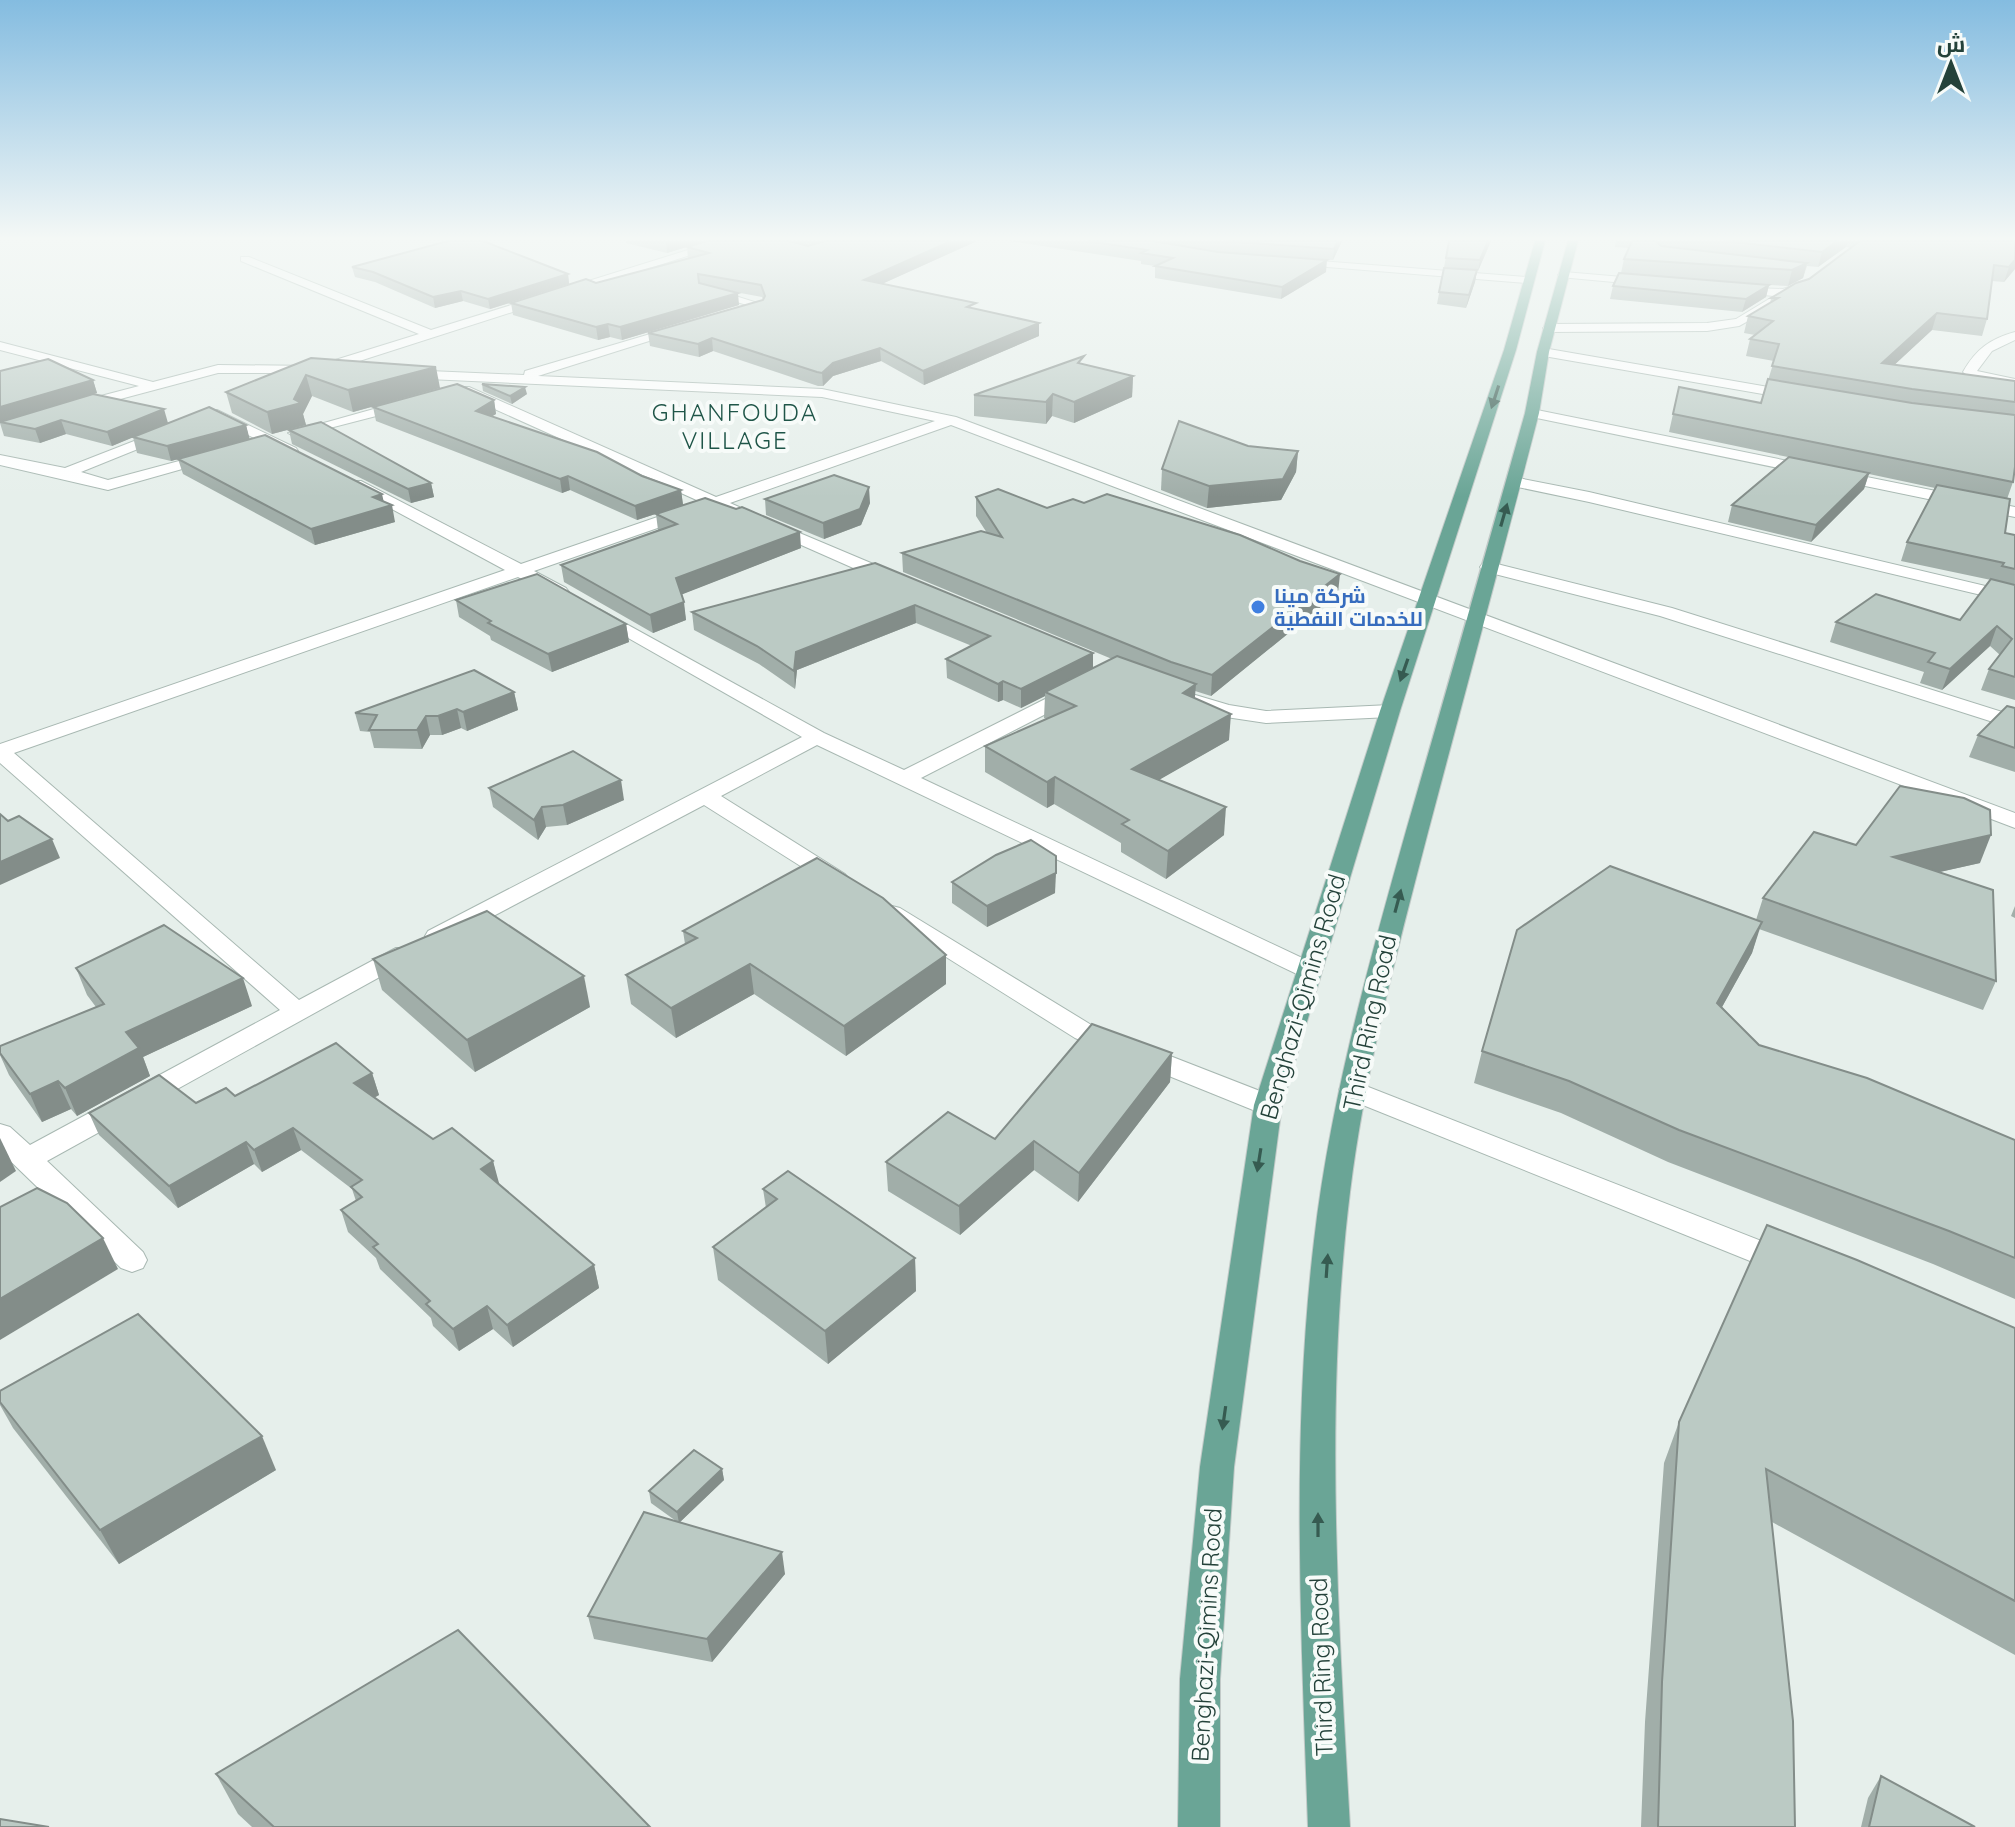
<svg xmlns="http://www.w3.org/2000/svg" width="2015" height="1827" viewBox="0 0 2015 1827" font-family="Quicksand,Cairo,sans-serif">
	<style>
		.lines { fill: none; stroke-linecap: round; stroke-linejoin: round }
		.street-casing { stroke: #a8b8b2; stroke-width: 2 }
		.primary-casing { stroke: #c2cac8; stroke-width: 2 }
		.street { fill: #fff; fill-rule: evenodd }
		.primary { fill: #6aa596; fill-rule: evenodd }
		.wall { fill: #a1aea9 }
		.shaded-wall { fill: #838d89 }
		.building { fill: #bbcac4; stroke: #838d89; stroke-width: 2 }
		.oneway { fill: #365b51 }
		.shop-dot { fill: #3f7fe0; stroke: #f7fbf9; stroke-width: 3 }
		.labels { text-anchor: middle; stroke-width: 8; stroke-linejoin: round; paint-order: stroke }
		.far-shop-label { font-size: 20px; font-weight: bold; fill: #366cbe; stroke: #f7fbf9; text-anchor: start }
		.far-quarter-label { font-size: 24px; letter-spacing: 2px; fill: #1f5548; stroke: #f7fbf9 }
		.street-label { font-size: 24px; fill: #24423a; stroke: #f7fbf9 }
	</style>
	<rect width="100%" height="100%" fill="#e6efeb"/>
	<g class="lines">
		<defs>
			<g id="street">
				<path d="M717 241H734L322 373H218L79 410 74 409V403L139 386 0 350V342L153 382 218 365 316 366 419 334 241 261V257H249L431 330Z"/>
				<path d="M1294 259 1527 277 1533 280 1527 283 1290 264 1288 262Z"/>
				<path d="M1564 272 1646 279 1652 282 1646 285 1560 277 1558 275Z"/>
				<path d="M1810 280 1814 281V285L1739 326 1707 331 1549 332 1543 328 1549 324 1707 323 1736 319 1774 296 1734 292 1730 291V287L1783 289Z"/>
				<path d="M702 288H710L764 305 741 317H733V311L747 305 702 292Z"/>
				<path d="M674 327 684 330 538 376 822 389 956 417 2015 813V828L951 425 730 503 739 507V513L733 515 715 508 534 571 566 588 569 592 566 596H554L518 577 14 753 299 1000 396 948H414L417 953 414 958 47 1161 143 1252 147 1260 143 1268 132 1272 121 1268 0 1151V1124L10 1127 30 1145 280 1010 0 763V744L505 570 351 487V481H361L521 564 701 502 459 393V387H469L716 497 935 421 822 397 406 378 399 374 406 370 524 375 525 371Z"/>
				<path d="M2015 332V340L1992 351 1977 371 2015 379V387C1997 384 1977 384 1963 372 1976 349 1990 339 2015 332Z"/>
				<path d="M1543 348 1797 392 1804 396 1797 400 1538 355V349Z"/>
				<path d="M406 400 411 401V407L295 437 288 433Z"/>
				<path d="M1532 409 2015 507V517L1527 416 1525 413Z"/>
				<path d="M217 410 296 448 298 451 291 455 286 454 212 417V411Z"/>
				<path d="M165 429 172 433 170 436 81 472 108 480 209 453 216 457 214 460 108 490 0 465V455L65 468Z"/>
				<path d="M1513 477 1589 492 2015 593V603L1589 502 1508 485V479Z"/>
				<path d="M771 521 897 574 900 578 897 582H885L765 529 763 526Z"/>
				<path d="M1489 562 1672 608 2015 716V729L1660 616 1483 571 1480 567 1483 563Z"/>
				<path d="M599 609 824 733 904 770 1065 689H1079L1082 693 1079 697 921 778 1317 965 1321 970 1317 975H1299L817 745 721 796 845 874 849 879 845 884H829L704 805 446 941H428L425 936 428 931 802 737 593 618 590 614Z"/>
				<path d="M1192 694 1229 705 1266 711 1390 705 1400 711 1390 717 1266 723 1226 717 1185 704 1182 700Z"/>
				<path d="M892 906 900 908 1093 1026 1278 1098 1282 1105 1278 1112 1268 1114 1258 1112 1075 1038 884 918 880 913 884 908Z"/>
				<path d="M1353 1081 1797 1255 1801 1263 1797 1271 1786 1275 1775 1271 1343 1097 1339 1090 1343 1083Z"/>
			</g>
			<g id="primary">
				<path d="M1535 241H1545L1516 350 1400 711 1282 1105 1234 1467 1220 1679V1827H1178L1180 1679 1200 1467 1254 1105 1380 711 1504 350Z"/>
				<path d="M1568 241H1578L1549 352 1539 413C1503 553 1465 692 1428 832 1397 951 1365 1070 1350 1192 1324 1403 1338 1616 1350 1827H1308C1301 1632 1291 1435 1314 1241 1330 1102 1368 966 1406 831 1446 692 1486 553 1525 413L1537 352Z"/>
			</g>
		</defs>
		<!-- street casing -->
		<use href="#street" class="street-casing"/>
		<!-- primary casing -->
		<use href="#primary" class="primary-casing"/>
		<!-- street -->
		<use href="#street" class="street"/>
		<!-- primary -->
		<use href="#primary" class="primary"/>
	</g>
	<!-- wall -->
	<g class="wall">
		<path d="M626 241H706L667 253 626 243Z"/>
		<path d="M707 241H977L882 284 976 309 1039 323V336L924 385 881 361 833 376 823 386H818L713 351 699 357 650 346 648 333 763 300 762 297 735 292 739 305 622 340 610 337 598 340 513 315 511 303 596 283 688 259 687 247Z"/>
		<path d="M1010 241H1342L1333 260 1218 252 1326 272 1281 299 1155 278V266L1141 264V261Z"/>
		<path d="M1449 241H1491L1478 271 1477 270 1475 282 1466 308 1437 304Z"/>
		<path d="M1616 241H2015V269L2004 282 1992 281 1987 319 1982 336 1932 330 1894 365 2015 381V469L2013 482 2007 499 2005 533 2015 535V700L1981 690 1989 669 2000 655 1990 646 1942 690 1920 683 1924 672 1830 642 1836 622 1960 620 1991 580 1901 561 1907 542 1935 488 1869 474 1864 489 1811 542 1728 522 1732 505 1788 457 1669 432 1679 387 1761 403 1774 361 1746 356 1750 339 1755 335 1744 333 1748 316 1770 304 1771 298 1809 279 1851 248 1846 247 1818 267 1807 266 1803 278 1788 286 1769 285 1766 297 1742 312 1610 299 1613 286 1621 273 1624 259 1629 248 1615 247Z"/>
		<path d="M352 267 568 274 569 284 490 309 463 301 435 308 375 282 355 277Z"/>
		<path d="M311 358 440 388 353 412 312 396 303 414 306 425 272 434 232 413 226 392Z"/>
		<path d="M1083 364 1133 376 1132 397 1074 423 1052 416 1046 424 974 416V395Z"/>
		<path d="M0 371 93 380 97 393 93 394 168 423 246 425 249 439 384 502 395 522 315 545 183 474 178 459 171 461 137 453 133 437 112 446 66 434 40 443 4 436 0 423Z"/>
		<path d="M482 384 527 394 512 404 483 391Z"/>
		<path d="M494 400 496 414 491 416 681 490 683 505 637 520 570 490 562 493 376 421 373 407Z"/>
		<path d="M289 430 431 483 434 497 411 503 292 444Z"/>
		<path d="M1248 446 1298 451 1296 472 1281 500 1207 508 1161 490 1162 469Z"/>
		<path d="M976 497 1047 508 1338 593 1211 696 1195 691V698L1229 740 1158 780 1224 835 1166 879 1121 852V843L1054 804 1047 808 985 772V746L1047 719 1044 718 1045 696 1021 708 1003 700 998 702 947 678 946 659 972 646 916 623 797 670 795 689 759 664 694 630 692 612 875 563 1093 653V668L1112 659 903 572 902 553 987 533 976 516Z"/>
		<path d="M765 499 870 503 861 525 824 539 766 515Z"/>
		<path d="M656 514 801 548 682 594 686 620 653 633 564 582 561 565 658 530Z"/>
		<path d="M456 600 626 624 629 642 552 672 491 640 490 636 459 617Z"/>
		<path d="M514 692 518 710 467 731 461 728 442 735H430L422 749 374 748 370 732 360 731 355 713Z"/>
		<path d="M2015 708V772L1969 757 1978 735Z"/>
		<path d="M489 788 624 800 567 825 546 827 538 840 493 807Z"/>
		<path d="M1856 845 1980 863 1939 872 1996 981 1983 1010 1759 929 1752 953 1722 1007 1759 1045 2015 1140V1299L1933 1264 1668 1162 1561 1113 1474 1083 1482 1051 1756 920 1763 898Z"/>
		<path d="M952 882 1055 893 987 927 952 903Z"/>
		<path d="M2015 906V918L2011 916Z"/>
		<path d="M683 931 946 984 846 1056 754 994 676 1038 631 1004 626 975 685 944Z"/>
		<path d="M373 959 590 1007 475 1072 382 990Z"/>
		<path d="M76 968 252 1006 143 1057 150 1076 77 1116 71 1109 42 1122 9 1075 0 1055V1046L96 1007 87 995Z"/>
		<path d="M1172 1053 1170 1082 1078 1202 1034 1170 960 1235 888 1191 886 1162 995 1139Z"/>
		<path d="M372 1073 379 1095 374 1098 433 1139 493 1161 498 1184 594 1265 599 1288 513 1347 493 1329 459 1351 433 1326 431 1318 380 1269 376 1258 348 1232 341 1210 356 1201 352 1189 301 1150 262 1172 254 1164 178 1208 99 1135 89 1113 196 1103Z"/>
		<path d="M763 1189 915 1258 916 1291 828 1364 718 1280 713 1247 766 1208Z"/>
		<path d="M2015 1328V1655L1772 1522 1795 1827H1641L1645 1722 1664 1463 1679 1422Z"/>
		<path d="M0 1391 276 1470 119 1564 13 1428 0 1405Z"/>
		<path d="M722 1469 724 1480 680 1522 785 1574 712 1662 594 1639 588 1616 676 1521 651 1503 649 1491Z"/>
		<path d="M216 1774 650 1827H252L238 1814Z"/>
		<path d="M1881 1776 1975 1827H1861L1868 1798Z"/>
	</g>
	<!-- shaded-wall -->
	<g class="shaded-wall">
		<path d="M669 241H706L667 253 666 242Z"/>
		<path d="M811 241H831L812 245Z"/>
		<path d="M951 241H977L864 292V280Z"/>
		<path d="M1338 241H1342L1333 260 1334 249Z"/>
		<path d="M1488 241H1491L1478 271 1480 260Z"/>
		<path d="M1837 241H1848L1846 247 1818 267 1822 252Z"/>
		<path d="M1327 260 1326 272 1281 299 1282 287Z"/>
		<path d="M2015 260V269L2004 282 2009 267Z"/>
		<path d="M1807 263 1803 278 1788 286 1792 270Z"/>
		<path d="M1477 270 1475 282 1466 308 1469 295Z"/>
		<path d="M568 274 569 284 490 309 488 299Z"/>
		<path d="M1769 285 1766 297 1742 312 1746 299Z"/>
		<path d="M461 291 463 301 435 308 433 297Z"/>
		<path d="M738 293 739 305 622 340 620 327Z"/>
		<path d="M1937 313 1932 330 1877 381 1882 363Z"/>
		<path d="M1039 323V336L924 385 923 371Z"/>
		<path d="M608 324 610 337 598 340 596 327Z"/>
		<path d="M712 338 713 351 699 357 698 344Z"/>
		<path d="M880 348 881 361 833 376 823 386 822 373 833 363Z"/>
		<path d="M436 367 440 388 353 412 348 390Z"/>
		<path d="M306 375 312 396 303 414 306 425 272 434 267 412 294 399Z"/>
		<path d="M1133 376 1132 397 1074 423V402Z"/>
		<path d="M93 380 97 393 0 422V407Z"/>
		<path d="M525 387 527 394 512 404 510 396Z"/>
		<path d="M1053 394 1052 416 1046 424V402Z"/>
		<path d="M494 400 496 414 478 425 476 411Z"/>
		<path d="M164 409 168 423 112 446 107 432Z"/>
		<path d="M61 420 66 434 40 443 35 429Z"/>
		<path d="M246 425 250 440 171 461 167 446Z"/>
		<path d="M1298 451 1296 472 1281 500 1207 508 1209 486Z"/>
		<path d="M1869 473 1864 489 1811 542 1816 525Z"/>
		<path d="M568 476 570 490 562 493 560 479Z"/>
		<path d="M431 483 434 497 411 503 408 489Z"/>
		<path d="M869 487 870 503 861 525 824 539 823 523Z"/>
		<path d="M681 490 683 505 637 520 635 506Z"/>
		<path d="M382 494 385 507 392 505 395 522 315 545 311 529 373 497Z"/>
		<path d="M800 532 801 548 678 596 676 578Z"/>
		<path d="M1340 574 1338 593 1211 696 1212 675Z"/>
		<path d="M684 602 686 620 653 633 650 615Z"/>
		<path d="M915 605 916 623 797 670 795 689 794 671 796 652Z"/>
		<path d="M626 624 629 642 552 672 548 654Z"/>
		<path d="M1997 626 1990 646 1942 690 1950 669Z"/>
		<path d="M1093 653V671L1045 692V696L1021 708V689Z"/>
		<path d="M1003 681V700L998 702V684Z"/>
		<path d="M1196 684 1194 709 1183 693Z"/>
		<path d="M514 692 518 710 467 731 463 712Z"/>
		<path d="M457 709 461 728 442 735 438 716Z"/>
		<path d="M1231 714 1229 740 1131 796 1132 769Z"/>
		<path d="M426 716 430 735 422 749 417 730Z"/>
		<path d="M1055 777 1054 804 1047 808V782Z"/>
		<path d="M621 780 624 800 567 825 563 805Z"/>
		<path d="M542 807 546 827 538 840 534 820Z"/>
		<path d="M1226 807 1224 835 1166 879 1168 851Z"/>
		<path d="M1991 835 1980 863 1882 885 1893 857Z"/>
		<path d="M52 839 60 858 0 885V862Z"/>
		<path d="M1056 873 1055 893 987 927V906Z"/>
		<path d="M1762 922 1752 953 1707 1034 1717 1003Z"/>
		<path d="M946 955V984L846 1056 844 1026Z"/>
		<path d="M750 964 754 994 676 1038 671 1008Z"/>
		<path d="M584 976 590 1007 475 1072 467 1040Z"/>
		<path d="M243 978 252 1006 143 1057 150 1076 77 1116 65 1088 126 1032Z"/>
		<path d="M1172 1053 1170 1082 1078 1202 1079 1173Z"/>
		<path d="M372 1073 379 1095 360 1105 354 1083Z"/>
		<path d="M58 1081 71 1109 42 1122 30 1094Z"/>
		<path d="M293 1128 301 1150 262 1172 254 1150Z"/>
		<path d="M0 1138 16 1171 0 1182Z"/>
		<path d="M1034 1141V1170L960 1235 959 1206Z"/>
		<path d="M246 1142 254 1164 178 1208 169 1186Z"/>
		<path d="M493 1161 499 1183 486 1191 481 1169Z"/>
		<path d="M103 1238 118 1269 0 1340V1299Z"/>
		<path d="M915 1258 916 1291 828 1364 825 1331Z"/>
		<path d="M594 1265 599 1288 513 1347 507 1325Z"/>
		<path d="M487 1306 493 1329 459 1351 453 1329Z"/>
		<path d="M262 1436 276 1470 119 1564 100 1530Z"/>
		<path d="M722 1469 724 1480 679 1523 677 1512Z"/>
		<path d="M782 1552 785 1574 712 1662 707 1639Z"/>
	</g>
	<!-- building -->
	<g class="building">
		<path d="M448 241H483L568 274 488 299 461 291 433 297 373 272 352 267Z"/>
		<path d="M707 241H789L808 246 825 241H951L864 280 976 303 967 307 1039 323 923 371 880 348 833 363 822 373 817 372 712 338 698 344 648 333 763 300 765 296 761 285 698 274 699 283 738 293 620 327 608 324 596 327 511 303 586 279 596 283 709 253 687 247Z"/>
		<path d="M1087 241H1153L1218 252 1327 260 1282 287 1155 266 1173 258 1141 253 1147 250Z"/>
		<path d="M1226 241H1338L1334 249Z"/>
		<path d="M1449 241H1488L1480 260 1446 258Z"/>
		<path d="M1632 241H1656L1661 246 1807 263 1792 270 1624 259Z"/>
		<path d="M1726 241H1837L1822 252Z"/>
		<path d="M1860 241H2015V260L2009 267 1994 265 1987 319 1937 313 1882 363 2015 381V402L1912 389 1772 366 1779 344 1750 339 1773 321 1748 316 1778 298H1771L1796 283 1809 279Z"/>
		<path d="M1444 268 1477 270 1469 295 1439 292Z"/>
		<path d="M1619 273 1769 285 1746 299 1613 286Z"/>
		<path d="M1084 356 1078 363 1133 376 1074 402 1053 394 1046 402 974 395Z"/>
		<path d="M311 358 436 367 348 390 306 375 294 399 301 403 267 412 226 392Z"/>
		<path d="M48 359 93 380 0 407V371Z"/>
		<path d="M1768 379 1912 403 2015 415V467L2013 482 1673 414 1679 387 1761 403Z"/>
		<path d="M457 384 494 400 476 411 597 452 642 476 681 490 635 506 568 476 560 479 373 407Z"/>
		<path d="M482 384 525 387 510 396Z"/>
		<path d="M93 394 164 409 107 432 61 420 35 429 0 422Z"/>
		<path d="M209 407 246 425 167 446 133 437Z"/>
		<path d="M1179 421 1248 446 1298 451 1283 479 1209 486 1162 469Z"/>
		<path d="M321 422 431 483 408 489 289 430Z"/>
		<path d="M265 435 382 494 373 497 392 505 311 529 178 459Z"/>
		<path d="M1789 457 1869 473 1816 525 1732 505Z"/>
		<path d="M834 475 869 487 860 509 823 523 765 499Z"/>
		<path d="M1937 485 2010 499 2005 533 2015 535V569L2002 566 2004 563 1907 542Z"/>
		<path d="M998 489 1047 508 1073 499 1084 503 1107 494 1240 535 1300 561 1340 574 1212 675 1171 662 902 553 981 531 1002 537 976 497Z"/>
		<path d="M705 498 736 509 742 507 800 532 676 578 684 602 650 615 561 565 677 524 656 514Z"/>
		<path d="M875 563 1093 653 1021 689 1003 681 998 684 946 659 990 636 915 605 796 652 794 671 757 646 692 612Z"/>
		<path d="M537 574 626 624 548 654 488 623 491 621 456 600Z"/>
		<path d="M1991 579 2015 585V677L1989 669 2012 639 1997 626 1950 669 1928 662 1935 653 1836 622 1876 594 1960 620Z"/>
		<path d="M1117 656 1196 684 1183 693 1231 714 1132 769 1226 807 1168 851 1122 824 1129 820 1055 777 1047 782 985 746 1076 706 1045 692Z"/>
		<path d="M474 670 514 692 463 712 457 709 438 716H426L417 730H369L377 715 355 713Z"/>
		<path d="M2007 706 2015 708V748L1978 735Z"/>
		<path d="M573 751 621 780 563 805 542 807 534 820 489 788Z"/>
		<path d="M1900 786 1964 798 1990 810 1991 835 1893 857 1993 890 1996 981 1763 898 1814 832 1856 845Z"/>
		<path d="M0 814 8 821 19 816 52 839 0 862Z"/>
		<path d="M1031 840 1056 856V873L987 906 952 882 996 855Z"/>
		<path d="M817 858 883 898 946 955 844 1026 750 964 671 1008 626 975 697 938 683 931Z"/>
		<path d="M1610 866 1762 922 1717 1003 1759 1045 1867 1078 2015 1140V1258L1949 1231 1679 1130 1569 1081 1482 1051 1517 930Z"/>
		<path d="M487 911 584 976 467 1040 373 959Z"/>
		<path d="M164 925 243 978 126 1032 139 1048 65 1088 58 1081 30 1094 0 1053V1046L104 1004 76 968Z"/>
		<path d="M1092 1024 1172 1053 1079 1173 1034 1141 959 1206 886 1162 948 1112 995 1139Z"/>
		<path d="M336 1043 372 1073 354 1083 433 1139 452 1128 493 1161 481 1169 594 1265 507 1325 487 1306 453 1329 426 1304 430 1301 373 1247 378 1244 341 1210 362 1197 351 1187 362 1180 293 1128 254 1150 246 1142 169 1186 89 1113 159 1075 196 1103 226 1088 235 1096Z"/>
		<path d="M788 1171 915 1258 825 1331 713 1247 777 1199 763 1189Z"/>
		<path d="M37 1188 67 1203 103 1238 0 1299V1207Z"/>
		<path d="M1767 1225 1857 1260 2015 1328V1601L1766 1469 1793 1721 1795 1827H1658L1662 1682 1679 1422Z"/>
		<path d="M138 1314 262 1436 100 1530 0 1402V1391Z"/>
		<path d="M694 1450 722 1469 677 1512 649 1491Z"/>
		<path d="M644 1512 782 1552 707 1639 588 1616Z"/>
		<path d="M458 1630 650 1827H274L216 1774Z"/>
		<path d="M1881 1776 1975 1827H1869Z"/>
		<path d="M0 1819 49 1827H0Z"/>
	</g>
	<!-- one-way arrows -->
	<defs><path id="oneway-solid" d="M-6-.8H1V-3.2L6.5 0L1 3.2V.8H-6Z" transform="scale(2)"/></defs>
	<g class="oneway">
		<use href="#oneway-solid" transform="translate(1495 397) rotate(108)"/>
		<use href="#oneway-solid" transform="translate(1504 515) rotate(-74)"/>
		<use href="#oneway-solid" transform="translate(1404 670) rotate(109)"/>
		<use href="#oneway-solid" transform="translate(1398 901) rotate(-75)"/>
		<use href="#oneway-solid" transform="translate(1259 1160) rotate(99)"/>
		<use href="#oneway-solid" transform="translate(1327 1266) rotate(-86)"/>
		<use href="#oneway-solid" transform="translate(1224 1418) rotate(98)"/>
		<use href="#oneway-solid" transform="translate(1318 1525) rotate(-90)"/>
	</g>
	<!-- sky -->
	<linearGradient id="sky" x2="0" y2="1"><stop stop-color="#84bce0"/><stop offset="0.48" stop-color="#f4f8f6"/><stop offset="1" stop-color="#f4f8f6" stop-opacity="0"/></linearGradient>
	<rect width="2015" height="497" fill="url(#sky)"/>
	<!-- markers -->
	<circle class="shop-dot" cx="1258" cy="607" r="8"/>
	<g class="labels">
		<!-- far-shop labels -->
		<g class="far-shop-label">
			<text x="1274" y="603">شركة مينا<tspan x="1274" dy="23">للخدمات النفطية</tspan></text>
		</g>
		<!-- far-quarter labels -->
		<g class="far-quarter-label">
			<text x="735" y="421">GHANFOUDA<tspan x="735" dy="28">VILLAGE</tspan></text>
		</g>
		<!-- street labels -->
		<g class="street-label">
			<text transform="translate(1303 997) rotate(-74)" y="8">Benghazi-Qimins Road</text>
			<text transform="translate(1370 1023) rotate(-78)" y="8">Third Ring Road</text>
			<text transform="translate(1207 1635) rotate(-87)" y="8">Benghazi-Qimins Road</text>
			<text transform="translate(1322 1667) rotate(-92)" y="8">Third Ring Road</text>
		</g>
	</g>
	<!-- north arrow -->
	<g transform="translate(1951 64)" stroke="#f7fbf9" stroke-width="6" paint-order="stroke">
	<path d="M0-6L14 30L0 20L-14 30Z" fill="#24423a"/>
	<text y="-12" font-size="22" font-weight="bold" text-anchor="middle" fill="#24423a">ش</text>
	</g>
</svg>
